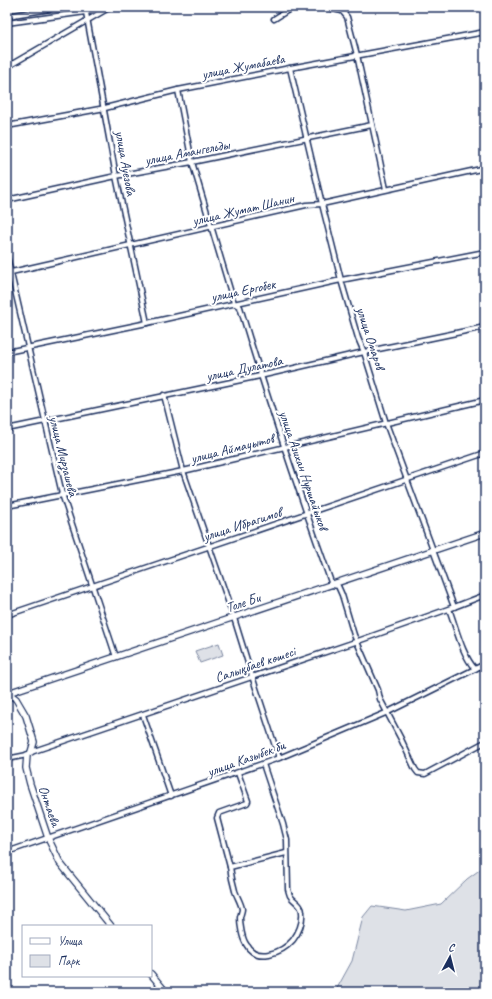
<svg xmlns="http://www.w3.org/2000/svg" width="492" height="999" viewBox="0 0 492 999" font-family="Caveat,sans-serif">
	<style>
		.green { fill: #dee1e7; stroke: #7c88a2 }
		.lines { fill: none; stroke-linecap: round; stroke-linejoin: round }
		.minor-casing { stroke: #1b2f5e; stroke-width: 7 }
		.major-casing { stroke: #1b2f5e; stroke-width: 8 }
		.minor { stroke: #fff; stroke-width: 4 }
		.major { stroke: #fff; stroke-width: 5.5 }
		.labels { text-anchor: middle; stroke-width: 4; stroke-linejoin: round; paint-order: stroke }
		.street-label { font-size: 14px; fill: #1b2f5e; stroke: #fff }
	</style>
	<rect width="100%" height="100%" fill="#fff"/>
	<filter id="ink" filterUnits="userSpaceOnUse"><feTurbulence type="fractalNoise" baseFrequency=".025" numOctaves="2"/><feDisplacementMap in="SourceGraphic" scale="8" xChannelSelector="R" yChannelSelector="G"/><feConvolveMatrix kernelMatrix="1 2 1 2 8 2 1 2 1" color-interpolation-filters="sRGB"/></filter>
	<g filter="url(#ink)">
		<!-- green -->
		<g class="green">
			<path d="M219 643 223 655 200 663 195 651Z"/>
			<path d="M485 866V992H335L352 961 363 917 372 906 406 911 441 904 467 879Z"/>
		</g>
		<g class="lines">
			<defs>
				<g id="minor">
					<path d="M85 7 116 176 147 323"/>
					<path d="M324 7 342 11 347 17 357 55 386 189"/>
					<path d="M7 16 62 7"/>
					<path d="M274 19 293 7"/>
					<path d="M7 23 107 9 7 67"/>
					<path d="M290 68 322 204 341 280 358 338 364 352 386 423 454 607"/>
					<path d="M178 90 192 162 234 303 240 307C268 401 299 493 332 585L338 586 342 595 354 635 378 690 380 699 401 739 415 769 418 773 425 774 485 742"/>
					<path d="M7 126 105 108 178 90 290 68 485 32"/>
					<path d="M7 200 116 176 192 162 372 125"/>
					<path d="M7 256 62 494 116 657"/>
					<path d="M7 273 306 205 322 204 485 168"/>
					<path d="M7 352 147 323 341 280 485 252"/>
					<path d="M164 395 183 471 234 618 252 676 279 758"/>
					<path d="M7 429 260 376 364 352 485 327"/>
					<path d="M7 506 183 471 485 400"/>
					<path d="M449 609C456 627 462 655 475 669"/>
					<path d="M7 615 485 453"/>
					<path d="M143 715 171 796"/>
					<path d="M7 759 27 755 31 752 358 641 454 607 485 595"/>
					<path d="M238 773 248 801 247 803 219 813 217 818 230 867 286 853"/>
					<path d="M7 852 279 758 388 712 485 664"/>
					<path d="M230 867C231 875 233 884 235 891 237 897 241 903 242 909 242 912 240 915 240 918 240 925 242 938 246 944 256 963 282 953 293 940 299 932 303 922 302 912 302 905 295 902 291 897 289 895 289 892 288 889L287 840 283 824 263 764"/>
				</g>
				<g id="major">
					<path d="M8 693 485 533"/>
					<path d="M8 693 16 699 26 716 34 742 31 752"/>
					<path d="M27 755 26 768 30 784 48 838 60 863 111 926"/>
					<path d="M151 974 166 992"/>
				</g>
			</defs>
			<!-- minor casing -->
			<use href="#minor" class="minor-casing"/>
			<!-- major casing -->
			<use href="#major" class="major-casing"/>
			<!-- minor -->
			<use href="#minor" class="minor"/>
			<!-- major -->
			<use href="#major" class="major"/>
		</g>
	</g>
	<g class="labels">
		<!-- street labels -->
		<g class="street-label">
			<text transform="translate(243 66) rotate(-11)" y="5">улица Жумабаева</text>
			<text transform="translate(187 152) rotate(-11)" y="5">улица Амангельды</text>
			<text transform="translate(126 163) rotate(80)" y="5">улица Ауезова</text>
			<text transform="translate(243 209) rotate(-13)" y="5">улица Жумат Шанин</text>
			<text transform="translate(243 290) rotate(-12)" y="5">улица Ергобек</text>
			<text transform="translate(371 338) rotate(72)" y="5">улица Омаров</text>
			<text transform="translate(244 368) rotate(-12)" y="5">улица Дулатова</text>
			<text transform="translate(232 448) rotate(-14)" y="5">улица Аймауытов</text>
			<text transform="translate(64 456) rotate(76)" y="5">улица Мирзашева</text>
			<text transform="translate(304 470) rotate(71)" y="5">улица Азихан Нуршайыков</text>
			<text transform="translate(242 524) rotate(-18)" y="5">улица Ибрагимов</text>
			<text transform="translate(243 602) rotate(-18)" y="5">Толе Би</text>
			<text transform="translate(255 664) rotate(-19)" y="5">Салықбаев көшесі</text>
			<text transform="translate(246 758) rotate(-20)" y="5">улица Казыбек би</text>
			<text transform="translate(50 806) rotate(71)" y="5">Онтаева</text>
		</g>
	</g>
	<!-- margin -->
	<rect width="492" height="999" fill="none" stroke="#fff" stroke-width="24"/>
	<rect x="12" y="12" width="468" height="975" fill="none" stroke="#1b2f5e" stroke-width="1.5" filter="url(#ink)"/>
	<!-- legend -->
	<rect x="22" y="925" width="130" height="52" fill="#ffffff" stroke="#a4acbf"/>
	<rect x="30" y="938" width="20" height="6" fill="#ffffff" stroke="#a4acbf"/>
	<text x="58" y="945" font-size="12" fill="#1b2f5e">Улица</text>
	<rect x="30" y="955" width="20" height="12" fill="#dee1e7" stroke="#a4acbf"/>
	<text x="58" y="965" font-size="12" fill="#1b2f5e">Парк</text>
	<!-- north arrow -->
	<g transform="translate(450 957) rotate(7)" stroke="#ffffff" stroke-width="3" paint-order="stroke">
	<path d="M0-3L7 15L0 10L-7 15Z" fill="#1b2f5e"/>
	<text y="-6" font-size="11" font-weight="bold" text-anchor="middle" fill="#1b2f5e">С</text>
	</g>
</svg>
